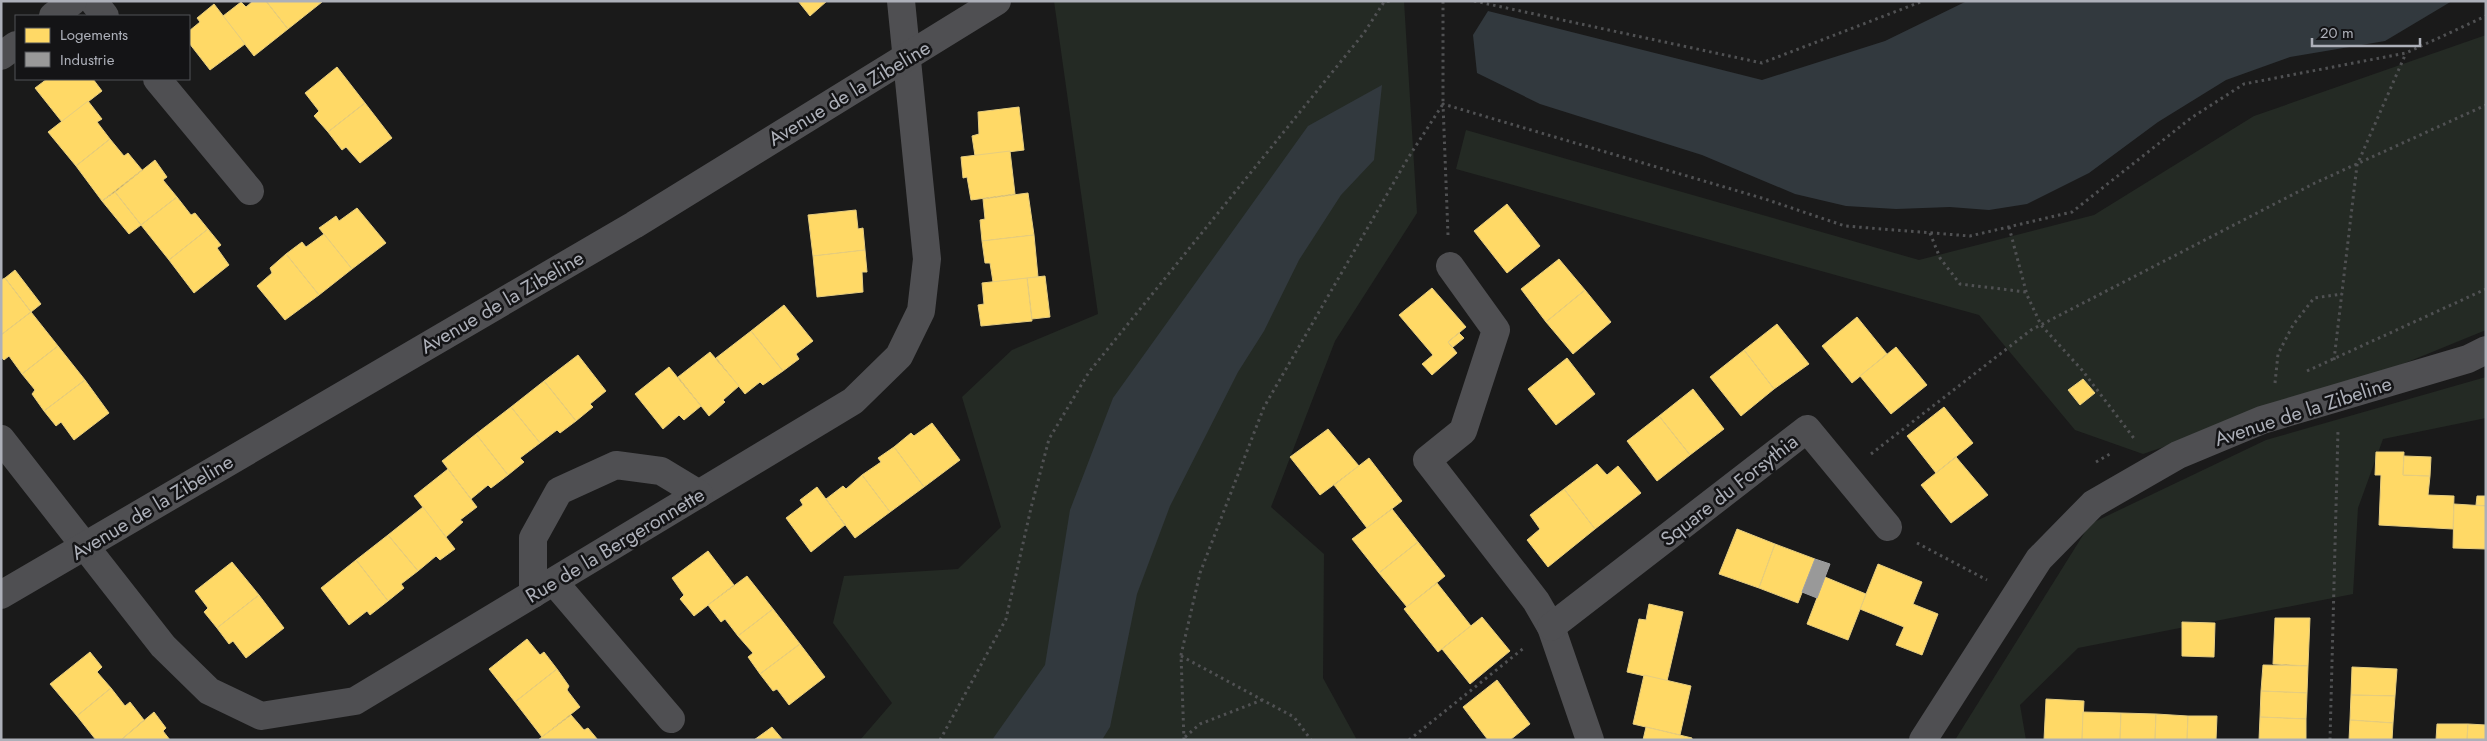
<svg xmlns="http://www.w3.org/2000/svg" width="2487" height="741" viewBox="0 0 2487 741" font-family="Jost,sans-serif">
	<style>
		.green { fill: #242a24 }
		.water { fill: #32393e }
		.homes { fill: #ffd966; stroke: #e6cd7f }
		.industry { fill: #999; stroke: #9fa0a3 }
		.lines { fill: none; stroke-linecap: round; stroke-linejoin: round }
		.path { stroke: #505153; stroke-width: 3; stroke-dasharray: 2.5 4; stroke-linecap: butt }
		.minor { stroke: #4f4f52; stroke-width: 28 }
		.labels { text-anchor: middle; stroke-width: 5; stroke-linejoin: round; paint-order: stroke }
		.street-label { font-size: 20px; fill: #adb0b9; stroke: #141416 }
	</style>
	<rect width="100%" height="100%" fill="#1a1a1a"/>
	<!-- green -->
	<g class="green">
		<path d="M1054 1H1404L1417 213 1335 341 1271 507 1324 554 1323 678 1357 740H860L892 703 833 623 844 576 958 569 1001 527 962 397 1012 350 1098 314Z"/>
		<path d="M2486 35V330L2388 370 2143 454 2075 430 1979 315 1456 169 1466 130 1919 260 2094 215 2254 116Z"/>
		<path d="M2486 377V418L2383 439 2358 508 2353 594 2078 648 2020 705 2026 740H1955L2090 524 2266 440Z"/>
	</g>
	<!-- water -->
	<g class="water">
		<path d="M1967 1H2452L2385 41 2290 57 2226 80 2158 122 2089 173 2027 204 1989 210 1950 207 1896 209 1846 206 1795 194 1702 155 1540 104 1477 73 1473 35 1488 11 1762 80 1885 41Z"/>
		<path d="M1382 85 1374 160 1341 195 1299 260 1264 331 1238 372 1170 506 1137 594 1110 727 1102 740H992L1045 665 1070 510 1113 398 1308 126Z"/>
	</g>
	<!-- homes -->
	<g class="homes">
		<path d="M253 1H266L288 29 254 56 223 16 241 2 246 7Z"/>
		<path d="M266 1H321L322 2 288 29Z"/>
		<path d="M798 1H827L810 16Z"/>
		<path d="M214 4 245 44 210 70 189 43V31L200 22 197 18Z"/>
		<path d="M337 67 365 103 328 132 314 116 319 111 305 93Z"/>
		<path d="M47 79H93L102 91 62 122 35 88Z"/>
		<path d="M88 101 102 119 97 122 110 139 76 166 48 132Z"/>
		<path d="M365 103 392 138 360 163 346 147 342 150 328 132Z"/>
		<path d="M1019 107 1024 150 975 156 972 136 979 134 978 112Z"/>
		<path d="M110 139 124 156 128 153 142 170 102 201 76 166Z"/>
		<path d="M1010 151 1015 194 971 200 967 177 963 178 961 157Z"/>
		<path d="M155 160 167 177 163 180 177 197 141 225 115 192Z"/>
		<path d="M115 192 141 225 129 234 102 201Z"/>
		<path d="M1028 193 1034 235 982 241 980 220 985 219 983 199Z"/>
		<path d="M177 197 191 215 195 213 208 229 169 260 141 225Z"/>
		<path d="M1507 204 1540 246 1507 273 1474 231Z"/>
		<path d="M357 208 386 243 352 269 319 228 336 216 339 221Z"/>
		<path d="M856 210 858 229 863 228 865 250 813 256 808 215Z"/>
		<path d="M208 229 221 245 217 248 229 265 194 293 169 260Z"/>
		<path d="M324 234 352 269 319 295 286 254 302 242 306 247Z"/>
		<path d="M1034 235 1038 277 993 282 990 263H985L982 241Z"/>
		<path d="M865 250 867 272H862L863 292 817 297 813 256Z"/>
		<path d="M286 254 319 295 285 320 257 286 272 273 270 268Z"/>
		<path d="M1559 259 1585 290 1546 322 1521 289Z"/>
		<path d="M15 270 41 304 31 312 5 278Z"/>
		<path d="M1045 276 1050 317 1032 319 1027 278Z"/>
		<path d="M5 278 31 312 1 335V280Z"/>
		<path d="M1027 278 1032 321 981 326 978 305 984 304 982 283Z"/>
		<path d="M1432 288 1466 327 1448 342 1457 353 1432 375 1422 364 1433 355 1399 315Z"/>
		<path d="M1585 290 1611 322 1573 354 1546 322Z"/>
		<path d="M784 305 813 341 796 354 799 359 783 371 751 331Z"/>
		<path d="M31 312 58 346 22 374 9 356 4 360 1 357V335Z"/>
		<path d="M1857 317 1887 354 1852 383 1822 346Z"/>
		<path d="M1777 324 1809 364 1774 389 1744 350Z"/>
		<path d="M751 331 783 371 763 385 760 382 745 394 716 358Z"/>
		<path d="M1459 333 1464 338 1453 347 1448 342Z"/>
		<path d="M58 346 85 380 44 411 32 394 35 390 22 374Z"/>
		<path d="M1896 347 1927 385 1891 414 1860 376Z"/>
		<path d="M1744 350 1774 389 1741 416 1710 377Z"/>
		<path d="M710 352 739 386 723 400 725 402 709 416 678 377Z"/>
		<path d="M578 355 606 391 590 404 593 407 576 421 544 381Z"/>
		<path d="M1567 358 1595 394 1556 425 1528 389Z"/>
		<path d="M669 367 701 406 684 420 679 415 663 429 635 394Z"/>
		<path d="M2083 379 2095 393 2080 405 2068 390Z"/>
		<path d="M85 380 109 413 74 440 61 422 56 426 44 411Z"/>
		<path d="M544 381 576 421 560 433 557 430 540 443 511 407Z"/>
		<path d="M1693 389 1724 429 1690 455 1659 416Z"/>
		<path d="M511 407 540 443 520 458 524 462 508 475 476 434Z"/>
		<path d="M1944 407 1973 443 1936 473 1907 436Z"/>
		<path d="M1659 416 1690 455 1657 481 1627 441Z"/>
		<path d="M932 423 960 460 924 487 894 447 911 433 914 436Z"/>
		<path d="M1328 429 1359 466 1320 495 1290 457Z"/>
		<path d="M476 434 508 475 491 488 488 485 471 499 442 461Z"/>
		<path d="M894 447 924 487 890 512 862 475 881 462 878 458Z"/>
		<path d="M2376 452H2404L2403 475 2430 476 2428 495 2454 496 2453 529 2379 525 2381 475H2375Z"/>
		<path d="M2404 456 2431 457 2430 476 2403 475Z"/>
		<path d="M1956 457 1988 495 1951 523 1921 485Z"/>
		<path d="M1369 458 1402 501 1367 528 1334 485Z"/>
		<path d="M1597 464 1607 475 1618 466 1641 493 1595 529 1564 489Z"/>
		<path d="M448 469 477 507 460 520 463 522 446 537 414 496Z"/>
		<path d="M862 475 890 512 855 538 826 499 843 486 846 489Z"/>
		<path d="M817 487 845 525 811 552 786 518 803 505 800 500Z"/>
		<path d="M1564 489 1595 529 1548 567 1527 540 1540 529 1530 515Z"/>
		<path d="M2477 496H2486V506L2476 505Z"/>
		<path d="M2454 504 2486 506V549L2453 548Z"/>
		<path d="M423 507 455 549 440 560 436 556 418 571 388 535Z"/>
		<path d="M1392 509 1418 542 1379 573 1352 539Z"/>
		<path d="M1737 529 1775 544 1759 588 1719 574Z"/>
		<path d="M388 535 418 571 401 584 404 588 388 601 356 560Z"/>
		<path d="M1418 542 1445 576 1407 607 1379 573Z"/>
		<path d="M1775 544 1815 559 1798 603 1759 588Z"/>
		<path d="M708 551 734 585 694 616 680 599 684 595 672 578Z"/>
		<path d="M356 560 388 601 370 615 367 611 349 625 321 588Z"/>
		<path d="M232 562 259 595 217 628 204 612 208 608 195 591Z"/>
		<path d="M1878 564 1922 582 1913 604 1938 614 1922 655 1896 645 1904 627 1860 609Z"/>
		<path d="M747 576 773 609 738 636 725 619 721 622 708 605Z"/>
		<path d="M1825 577 1866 594 1848 640 1807 624Z"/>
		<path d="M1437 583 1471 626 1438 652 1404 609Z"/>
		<path d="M259 595 284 628 246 658 233 641 229 644 217 628Z"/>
		<path d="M1649 604 1683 612 1667 681 1627 672 1639 619 1646 620Z"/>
		<path d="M773 609 800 644 760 674 748 657 753 653 738 636Z"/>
		<path d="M1482 617 1510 651 1470 684 1442 649Z"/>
		<path d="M2275 618H2310L2308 666 2273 664Z"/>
		<path d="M2182 622 2215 623 2214 657 2182 656Z"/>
		<path d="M527 639 540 655 544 652 557 669 515 702 489 669Z"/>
		<path d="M800 644 825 677 789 705 777 689 773 691 760 674Z"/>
		<path d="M90 652 102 667 97 672 111 688 77 716 50 684Z"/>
		<path d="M2263 665 2308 666 2307 693 2261 691Z"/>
		<path d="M2352 667 2397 669 2395 696 2351 695Z"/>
		<path d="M557 669 569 686 567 690 580 707 542 737 515 702Z"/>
		<path d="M1644 675 1691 686 1680 735 1633 724Z"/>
		<path d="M1497 680 1530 724 1510 740H1488L1463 707Z"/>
		<path d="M111 688 125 706 130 702 144 720 121 740H96L77 716Z"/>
		<path d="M2261 691 2307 693 2306 719 2260 717Z"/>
		<path d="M2351 695 2395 696 2393 723 2350 720Z"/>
		<path d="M2046 699 2084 701 2082 740H2044Z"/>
		<path d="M154 712 166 728 163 731 170 740H121Z"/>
		<path d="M2083 712 2121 713 2120 740H2082Z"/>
		<path d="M2121 713 2156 714 2155 740H2120Z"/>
		<path d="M2156 714 2188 716 2187 740H2155Z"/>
		<path d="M571 715 584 730 588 728 598 740H538Z"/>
		<path d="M2188 716H2217L2216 740H2187Z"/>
		<path d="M2260 717 2306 719V740H2259Z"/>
		<path d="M2350 720 2393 723 2392 740H2349Z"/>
		<path d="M2437 724H2468L2467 740H2436Z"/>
		<path d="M2468 724 2486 725V740H2467Z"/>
		<path d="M772 727 783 740H754Z"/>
		<path d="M1646 727 1692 738V740H1643Z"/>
	</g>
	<!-- industry -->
	<path class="industry" d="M1815 559 1830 564 1817 598 1802 592Z"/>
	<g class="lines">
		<!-- path -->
		<g class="path">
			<path d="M1474 1 1762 63 1923 1"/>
			<path d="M2009 227 2027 295 2041 325 2082 370 2136 441"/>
			<path d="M1930 233 1940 258 1960 284 2026 292"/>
			<path d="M1448 235 1443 104 1765 199 1845 226 1970 236 2072 212 2191 118 2244 84 2406 53 2486 16"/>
			<path d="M2334 360 2357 165 2406 53"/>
			<path d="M2307 371 2486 289"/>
			<path d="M2275 383 2278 354 2293 325 2314 298 2342 294"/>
			<path d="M1871 454 2031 330 2315 183 2486 105"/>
			<path d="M2096 462 2110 454"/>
			<path d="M1917 543 1987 580"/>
			<path d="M1181 656 1294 717 1311 740"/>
			<path d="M1185 737 1200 724 1262 700"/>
			<path d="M940 740 1006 619 1031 508 1049 439 1089 372 1364 33 1384 2 1390 1"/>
			<path d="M1184 740 1181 655 1200 573 1264 407 1408 158 1443 104V1"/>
			<path d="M1409 740 1525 647"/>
			<path d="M2330 740 2338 430"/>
		</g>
		<!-- minor -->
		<g class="minor">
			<path d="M93 1 105 16"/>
			<path d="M53 16 73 1"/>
			<path d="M1 56 16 45"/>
			<path d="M157 79 250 191"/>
			<path d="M1450 266 1496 330 1463 431 1427 460 1536 601 1551 627 1590 740"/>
			<path d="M1 439 163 646 209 691 261 716 355 701 853 401 899 356 921 311 927 259 901 1"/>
			<path d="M554 582 671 719"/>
			<path d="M533 594V538L559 491 616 465 661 471 699 494"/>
			<path d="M1 595 634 225 997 1"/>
			<path d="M1551 627 1807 429 1888 527"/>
			<path d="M1923 740 2039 559 2093 504 2178 455 2262 420 2468 359 2486 350"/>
		</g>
	</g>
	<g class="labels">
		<!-- street labels -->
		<g class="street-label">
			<text transform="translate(849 93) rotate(-31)" y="7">Avenue de la Zibeline</text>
			<text transform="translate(502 302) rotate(-30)" y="7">Avenue de la Zibeline</text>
			<text transform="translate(2303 411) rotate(-18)" y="7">Avenue de la Zibeline</text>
			<text transform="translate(1729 490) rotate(-38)" y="7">Square du Forsythia</text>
			<text transform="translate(152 507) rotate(-31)" y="7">Avenue de la Zibeline</text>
			<text transform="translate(615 545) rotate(-31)" y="7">Rue de la Bergeronnette</text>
		</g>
	</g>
	<!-- border -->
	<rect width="2487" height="741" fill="none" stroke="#adb0b9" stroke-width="5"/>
	<!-- legend -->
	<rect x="15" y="15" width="175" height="65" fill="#141416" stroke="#515257"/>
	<rect x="25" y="28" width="25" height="15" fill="#ffd966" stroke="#515257"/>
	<text x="60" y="40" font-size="15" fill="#adb0b9">Logements</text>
	<rect x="25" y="52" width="25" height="15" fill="#999999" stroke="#515257"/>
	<text x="60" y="65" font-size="15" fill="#adb0b9">Industrie</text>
	<!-- scale -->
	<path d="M2312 38v8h108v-8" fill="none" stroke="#adb0b9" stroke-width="2.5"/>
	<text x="2320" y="38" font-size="15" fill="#adb0b9" stroke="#141416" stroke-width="4" paint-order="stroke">20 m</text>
</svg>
